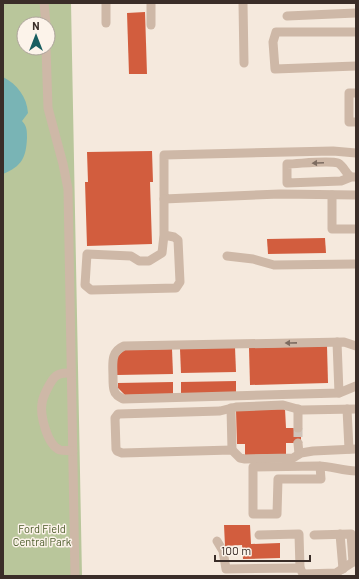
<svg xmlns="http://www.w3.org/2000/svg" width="359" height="579" viewBox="0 0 359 579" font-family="Barlow,sans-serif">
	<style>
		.green { fill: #b9c69b; fill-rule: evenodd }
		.water { fill: #79b4b5 }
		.building { fill: #d25d3e }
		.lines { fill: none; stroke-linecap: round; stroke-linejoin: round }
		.minor-tunnel { stroke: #d0c3b9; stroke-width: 9; stroke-dasharray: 9 4.5; stroke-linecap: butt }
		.minor { stroke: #ceb8a7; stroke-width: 9 }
		.oneway { fill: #7d6c61 }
		.labels { text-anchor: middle; stroke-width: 3; stroke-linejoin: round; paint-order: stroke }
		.park-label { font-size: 11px; fill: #4a5b29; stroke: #fcf3ea }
	</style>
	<rect width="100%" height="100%" fill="#f5e9dd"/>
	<!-- green -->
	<path class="green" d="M3 3H71L82 576H3ZM24 24H48V48H24Z"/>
	<!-- water -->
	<path class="water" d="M3 77C17 84 27 97 28 113L22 121C27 126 27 131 27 138 26 158 22 166 3 174Z"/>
	<!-- building -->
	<g class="building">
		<path d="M145 12 147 74H129L127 13Z"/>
		<path d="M152 151 153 182H150L152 244 87 246 85 182H88L87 152Z"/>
		<path d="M325 238 326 253 268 254 267 239Z"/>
		<path d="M327 346 328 383 250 385 249 348Z"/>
		<path d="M235 347 236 372 181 373 180 349Z"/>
		<path d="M172 349 173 374 117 375V357L124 350Z"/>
		<path d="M236 381V393L181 394V382Z"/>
		<path d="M173 382V394L125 395 118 388V383Z"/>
		<path d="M285 409 286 428H301V443H286V454L245 455V444H237L236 410Z"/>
		<path d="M224 525H250L251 544 280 543V558L243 559 242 545 225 546Z"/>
	</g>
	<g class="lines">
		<!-- minor-tunnel -->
		<path class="minor-tunnel" d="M298 428V443"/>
		<!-- minor -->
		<g class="minor">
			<path d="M44 3 46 24"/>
			<path d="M106 3V23"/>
			<path d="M151 3V25"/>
			<path d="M243 3 244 63"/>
			<path d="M287 16 356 13"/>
			<path d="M356 32H276L273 42 275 69 356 66"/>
			<path d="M46 48 48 108 63 164 68 189 75 576"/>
			<path d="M356 93H349V122H356"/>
			<path d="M356 153 333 151 164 155V199L280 194 356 195"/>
			<path d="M351 177C345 173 344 166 338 163 328 160 298 164 287 164V183L341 181 351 177H356"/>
			<path d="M332 195V229H356"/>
			<path d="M164 235 162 253 149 261H139L131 256 87 254 85 285 91 290 176 288 180 282 178 240 174 237 164 235V199"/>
			<path d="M227 256 253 259 274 265 356 264"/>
			<path d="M337 342 339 393"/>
			<path d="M356 346 344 342 124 346C110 352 113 364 113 377 113 381 113 387 114 390 115 395 119 397 123 399L339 393 356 386"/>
			<path d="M71 373C66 373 61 372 56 376 51 380 43 396 42 403 40 415 47 445 60 450 64 451 69 450 73 451"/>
			<path d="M231 408 232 450"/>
			<path d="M298 409V428"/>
			<path d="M347 409 349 449"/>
			<path d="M356 409 301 410 283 405 236 407 220 411 118 414 115 418 116 449 117 451 122 453 232 450 240 458 245 459 293 458 301 453 313 451 356 449"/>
			<path d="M298 443 299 454"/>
			<path d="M320 466 321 479H278L277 514H253V467L319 466C331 466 343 471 356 471"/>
			<path d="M340 534 343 569"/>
			<path d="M259 535 299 534 300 568"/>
			<path d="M314 535 351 534 353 562"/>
			<path d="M217 541 223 551 226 569 300 568 303 574 336 573 353 562H356"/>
		</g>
	</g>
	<!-- one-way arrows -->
	<defs><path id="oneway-solid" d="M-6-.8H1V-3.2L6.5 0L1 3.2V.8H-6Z"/></defs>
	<g class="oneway">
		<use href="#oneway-solid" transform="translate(318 163) rotate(178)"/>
		<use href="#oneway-solid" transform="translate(291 343) rotate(179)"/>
	</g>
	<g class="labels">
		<!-- park labels -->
		<g class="park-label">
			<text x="42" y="533">Ford Field<tspan x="42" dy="13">Central Park</tspan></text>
		</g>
	</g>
	<!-- border -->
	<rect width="359" height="579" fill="none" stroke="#3a2d28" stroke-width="8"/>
	<!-- north arrow -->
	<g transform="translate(36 36)"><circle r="19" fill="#fcf3ea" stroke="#aea49c"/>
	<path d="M0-3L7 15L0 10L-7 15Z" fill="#195e60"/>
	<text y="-6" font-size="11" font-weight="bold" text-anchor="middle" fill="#3a2d28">N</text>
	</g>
	<!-- scale -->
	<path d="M215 555v6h95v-6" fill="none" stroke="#3a2d28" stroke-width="2"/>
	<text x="221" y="555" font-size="12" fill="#3a2d28" stroke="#fcf3ea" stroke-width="3" paint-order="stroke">100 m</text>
</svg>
